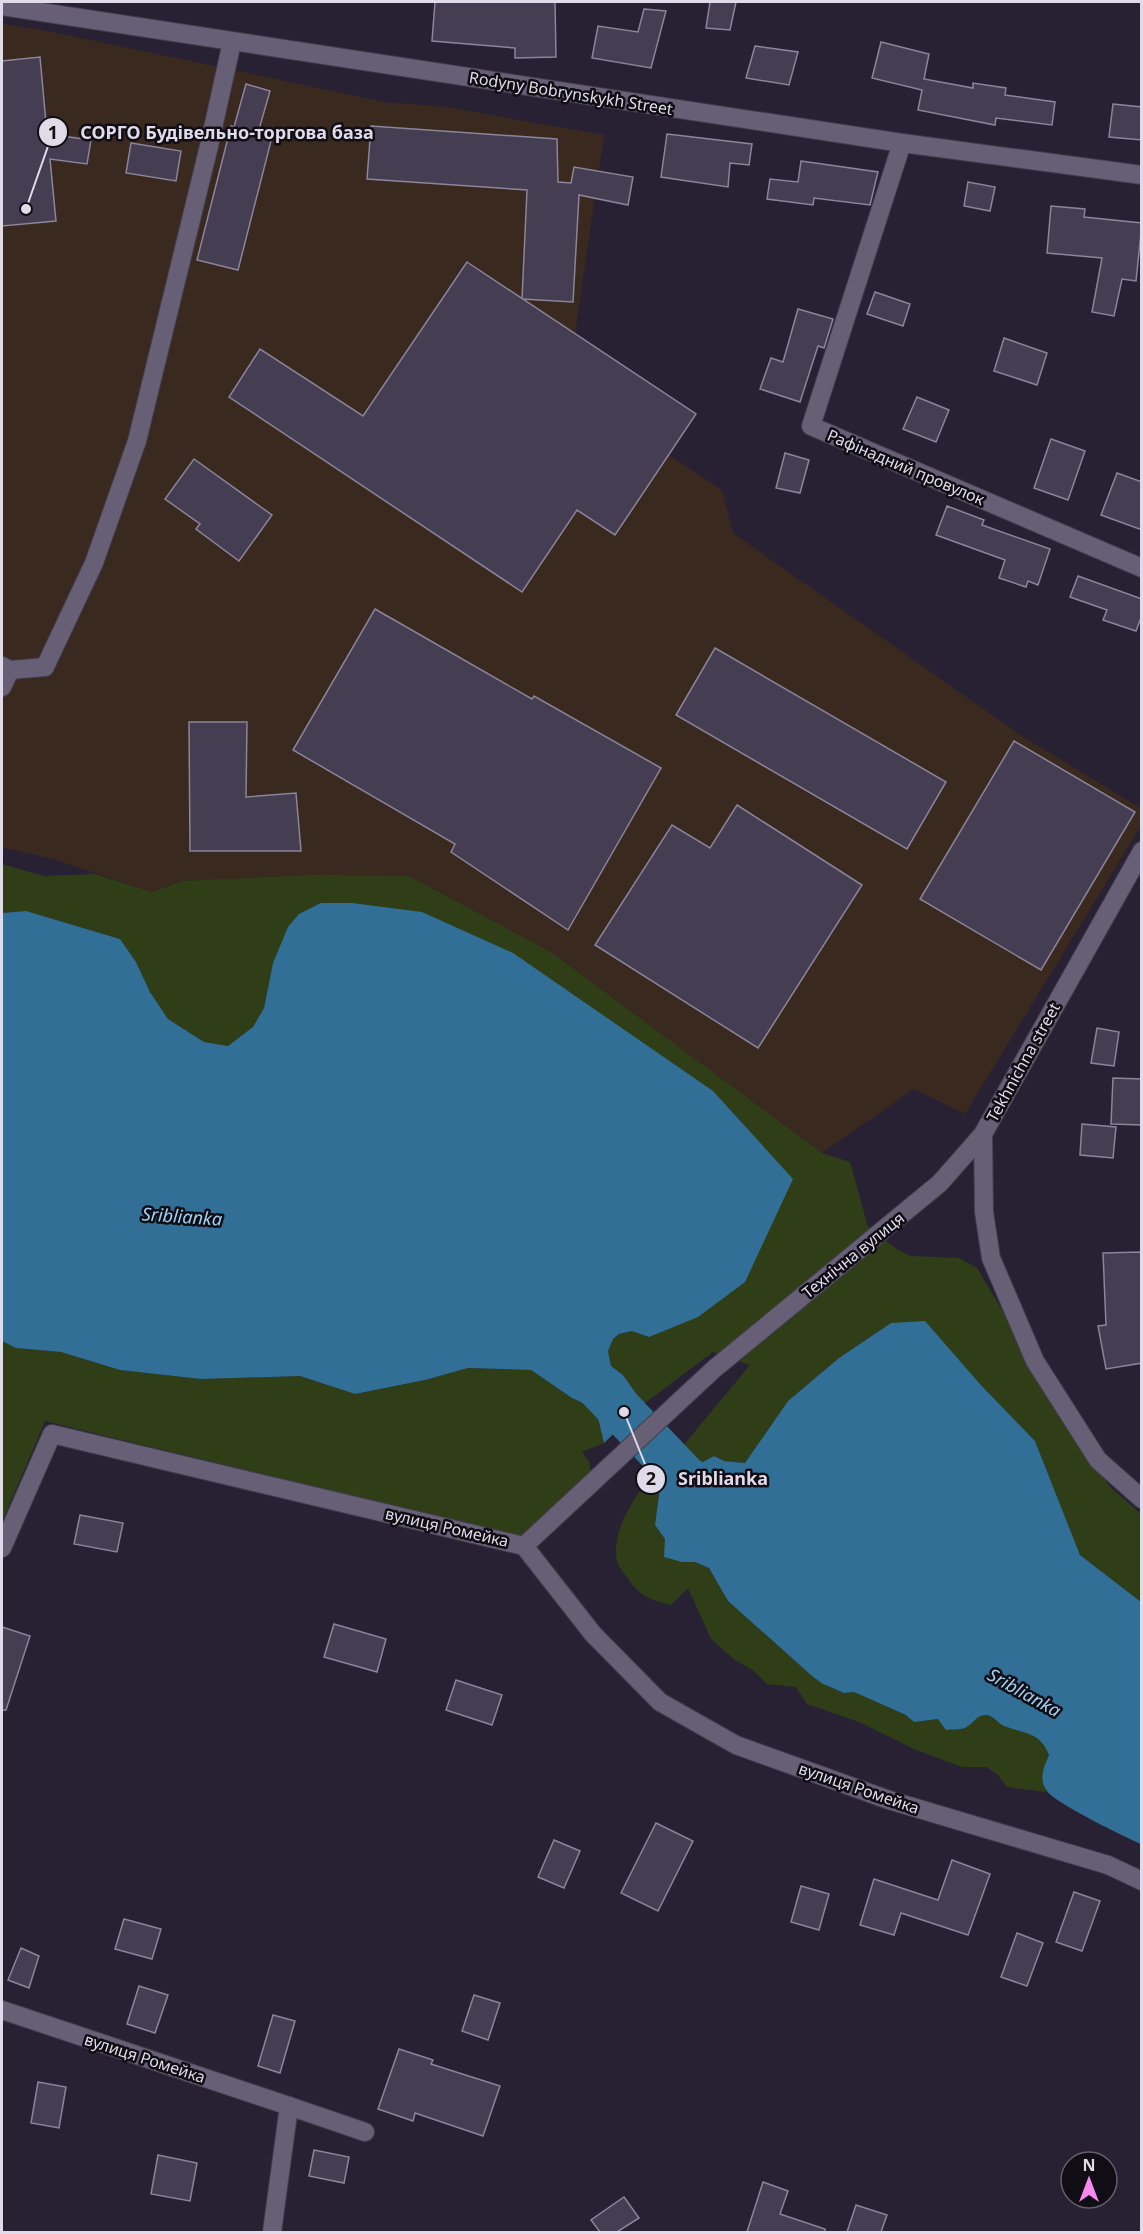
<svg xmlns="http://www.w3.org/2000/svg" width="1143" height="2234" viewBox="0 0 1143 2234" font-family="'Noto Sans',sans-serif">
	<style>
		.industrial { fill: #39291e }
		.green { fill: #303e18 }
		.water { fill: #316f97 }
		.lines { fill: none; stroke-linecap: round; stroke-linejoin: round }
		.river { stroke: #316f97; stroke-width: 45 }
		.building { fill: #453e52; stroke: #8b849b; stroke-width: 1.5 }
		.street-casing { stroke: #423d4d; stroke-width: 20 }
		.street { stroke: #665f75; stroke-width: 18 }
		.labels { text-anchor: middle; stroke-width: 5; stroke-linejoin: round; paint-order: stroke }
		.street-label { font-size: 16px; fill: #dfdbe8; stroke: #100d15 }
		.water-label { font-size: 18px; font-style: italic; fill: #a0d1f4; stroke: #100d15 }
		.leader { fill: none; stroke: #dfdbe8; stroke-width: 2 }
		.callout-dot { fill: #dfdbe8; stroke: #100d15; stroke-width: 2 }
		.mark-label { font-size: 18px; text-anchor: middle; font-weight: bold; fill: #111 }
		.callout-label { font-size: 18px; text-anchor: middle; font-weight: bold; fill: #dfdbe8; stroke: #100d15; stroke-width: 5; stroke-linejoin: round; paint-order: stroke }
	</style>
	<rect width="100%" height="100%" fill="#282134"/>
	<!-- industrial -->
	<path class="industrial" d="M2 24 38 29 385 102 447 107 604 135 575 334 696 414 669 455 722 490 733 533 1019 734 1142 809 1141 826 965 1114 914 1089 822 1153 551 952 409 876 182 881 152 892 56 860 2 847Z"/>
	<!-- green -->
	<g class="green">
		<path d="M2 864 44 876 95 874 152 892 182 881 314 875 409 876 551 952 822 1153 850 1162 868 1227 895 1248 910 1256 959 1258 977 1268 1005 1315 1019 1349 1110 1487 1141 1514V1602L1080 1555 1035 1441 979 1383 891 1323 839 1358 788 1401 745 1463 724 1461 714 1456 703 1462 689 1458 682 1447 750 1365 713 1352 645 1403 637 1395 623 1375 611 1366 608 1351 613 1339 619 1334 632 1331 273 963 264 1008 253 1027 228 1046 204 1042 168 1019 150 992 136 962 120 939 26 911 2 913Z"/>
		<path d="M2 1341 16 1348 61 1352 120 1370 201 1379 300 1376 355 1394 425 1380 468 1368 531 1370 572 1398 597 1409 604 1443 582 1452 589 1462 591 1476 521 1537 45 1421 2 1522Z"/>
		<path d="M650 1476 660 1487 655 1525 682 1562H695L709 1568 728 1601 812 1676C825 1685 838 1694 854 1692L906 1715 914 1722 938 1719 967 1727C971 1723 977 1717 982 1715 992 1713 995 1722 1003 1725 1023 1735 1039 1728 1049 1755 1043 1770 1041 1777 1047 1792L1007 1787 997 1774 986 1767H962L914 1749 859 1722 807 1704 796 1687 767 1684 754 1671 735 1660 711 1639 688 1588 671 1605C650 1600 639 1596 626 1576 623 1572 618 1566 617 1561 611 1529 634 1501 650 1476Z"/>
	</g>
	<!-- water -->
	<g class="water">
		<path d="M321 903H352L422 912 513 953 713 1091 793 1179 745 1282 698 1317 649 1337 632 1331 619 1334 613 1339 608 1351 611 1366 623 1375 637 1395 645 1403 604 1443 596 1409 572 1398 531 1370 468 1368 425 1380 355 1394 300 1376 201 1379 120 1370 61 1352 16 1348 2 1341V913L26 911 120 939 136 962 150 992 168 1019 204 1042 228 1046 253 1027 264 1008 273 963 288 927 299 914Z"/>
		<path d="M925 1321 979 1383 1035 1441 1080 1555 1141 1602V1844C1125 1837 1055 1803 1047 1791 1038 1779 1044 1767 1049 1755 1040 1731 1024 1734 1004 1726 997 1723 993 1714 984 1715 976 1716 972 1725 965 1728 959 1730 952 1729 946 1730L938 1719 914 1722 906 1715 854 1692 844 1693 823 1684 812 1676 728 1601 709 1568 695 1562H682L664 1557 665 1539 655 1525 660 1487 657 1465 682 1447 690 1458 703 1462 714 1456 724 1461 745 1463 788 1401 839 1358 891 1323Z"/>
	</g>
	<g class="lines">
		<!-- river -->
		<path class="river" d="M586 1374 694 1487 711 1499"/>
	</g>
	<!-- building -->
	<g class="building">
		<path d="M435 2H555L556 57 515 58V48L432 41Z"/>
		<path d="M710 2H736L730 30 706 28Z"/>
		<path d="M644 9 666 11 651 68 592 58 598 26 638 32Z"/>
		<path d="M881 42 929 54 924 79 973 88V83L1006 88 1005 95 1055 102 1052 125 996 118 995 125 918 110 922 90 872 78Z"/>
		<path d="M755 46 798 52 789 85 746 78Z"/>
		<path d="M40 57 47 134 91 140 87 164 50 159 56 221 2 226V61Z"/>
		<path d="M246 84 270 91 258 133 272 137 238 270 197 260 231 126 234 127Z"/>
		<path d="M1113 104 1142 107V140L1109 137Z"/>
		<path d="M371 126 557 139 558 182 571 183 574 167 633 177 628 205 579 195 573 302 522 299 527 190 367 179Z"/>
		<path d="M667 134 752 144 749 165 730 163 728 187 661 177Z"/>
		<path d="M131 143 181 151 176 181 126 173Z"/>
		<path d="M801 161 878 172 870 205 814 198 813 205 767 199 770 179 798 182Z"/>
		<path d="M968 182 995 187 990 211 964 206Z"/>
		<path d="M1051 206 1085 209 1084 217 1142 223 1136 281 1122 279 1114 316 1092 312 1102 258 1047 253Z"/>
		<path d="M467 262 696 414 615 535 577 510 522 592 229 397 260 349 363 416Z"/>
		<path d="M875 292 910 304 903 326 867 314Z"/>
		<path d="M798 309 833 319 824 348 818 346 800 402 760 389 771 358 783 362Z"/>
		<path d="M1004 338 1047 353 1037 385 994 371Z"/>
		<path d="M917 397 949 410 936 442 903 429Z"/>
		<path d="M1051 439 1085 451 1068 500 1034 488Z"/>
		<path d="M785 453 809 460 800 493 776 488Z"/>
		<path d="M194 459 272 515 239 561 196 529 200 524 165 499Z"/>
		<path d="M1117 473 1142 482V530L1101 515Z"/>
		<path d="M947 506 984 520 982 525 1050 549 1038 585 1028 581 1026 587 999 578 1005 560 936 535Z"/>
		<path d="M1078 576 1142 599V615L1136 631 1103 620 1107 610 1070 597Z"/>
		<path d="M375 609 532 699 534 696 661 768 568 930 451 852 455 844 293 750Z"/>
		<path d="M715 648 946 782 907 849 676 715Z"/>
		<path d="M189 722H247L246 797 296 793 301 851H190Z"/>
		<path d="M1014 741 1135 812 1041 970 920 899Z"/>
		<path d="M737 805 862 885 758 1048 595 945 672 825 710 848Z"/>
		<path d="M1097 1028 1119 1032 1114 1066 1091 1063Z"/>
		<path d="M1113 1078 1142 1079V1125L1111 1124Z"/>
		<path d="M1082 1124 1116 1127 1113 1158 1080 1155Z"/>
		<path d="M1141 1252 1142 1363 1106 1369 1098 1326 1106 1325 1103 1253Z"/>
		<path d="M80 1515 123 1523 117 1552 74 1544Z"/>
		<path d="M334 1624 386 1639 377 1672 324 1657Z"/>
		<path d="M2 1627 30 1636 6 1710H2Z"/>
		<path d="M456 1680 502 1695 492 1725 446 1710Z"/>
		<path d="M656 1823 693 1841 658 1911 621 1893Z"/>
		<path d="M554 1840 580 1851 564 1888 538 1877Z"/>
		<path d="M952 1860 990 1874 968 1935 901 1913 894 1935 860 1925 874 1879 938 1900Z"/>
		<path d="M801 1886 829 1894 819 1930 791 1922Z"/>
		<path d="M1074 1892 1100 1901 1082 1951 1056 1942Z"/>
		<path d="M124 1919 161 1929 152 1959 115 1949Z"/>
		<path d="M1017 1933 1043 1943 1027 1986 1001 1977Z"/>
		<path d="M21 1948 39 1956 29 1988 8 1980Z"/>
		<path d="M139 1986 168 1995 155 2033 127 2024Z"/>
		<path d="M474 1995 500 2003 488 2040 462 2031Z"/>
		<path d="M273 2015 295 2021 280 2073 258 2066Z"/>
		<path d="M399 2049 433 2060 431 2064 500 2086 483 2136 415 2113 413 2121 378 2109Z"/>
		<path d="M38 2082 66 2087 59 2128 31 2123Z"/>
		<path d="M314 2150 349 2157 344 2183 309 2176Z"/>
		<path d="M158 2155 197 2163 190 2201 151 2194Z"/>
		<path d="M763 2182 788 2191 780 2214 825 2229V2232H747Z"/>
		<path d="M624 2197 639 2218 617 2232H600L591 2220Z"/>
		<path d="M856 2205 887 2215 881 2232H847Z"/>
	</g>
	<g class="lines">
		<defs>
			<g id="street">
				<path d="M2 6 902 143 1142 175"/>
				<path d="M902 143 811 426 1142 568"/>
				<path d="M2 666 10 670 45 667 94 563 137 441 209 146 232 42"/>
				<path d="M2 687 10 670"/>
				<path d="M983 1134 984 1212 991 1258 1035 1361 1098 1460 1142 1499"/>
				<path d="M524 1546 714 1369 940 1183 983 1134 1142 851"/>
				<path d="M2 1548 52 1434 524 1546 593 1634 660 1702 736 1745 889 1800 1108 1865 1142 1881"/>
				<path d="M2 2010 289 2106"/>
				<path d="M272 2232 289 2106 365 2132"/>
			</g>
		</defs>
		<!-- street casing -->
		<use href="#street" class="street-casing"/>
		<!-- street -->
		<use href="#street" class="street"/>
	</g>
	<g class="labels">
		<!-- street labels -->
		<g class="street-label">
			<text transform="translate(571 93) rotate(9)" y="6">Rodyny Bobrynskykh Street</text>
			<text transform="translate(906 467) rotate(23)" y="6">Рафінадний провулок</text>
			<text transform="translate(1023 1062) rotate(-61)" y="6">Tekhnichna street</text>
			<text transform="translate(853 1255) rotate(-39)" y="6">Технічна вулиця</text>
			<text transform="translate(447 1527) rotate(13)" y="6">вулиця Ромейка</text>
			<text transform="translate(859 1788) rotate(19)" y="6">вулиця Ромейка</text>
			<text transform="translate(145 2058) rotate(18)" y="6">вулиця Ромейка</text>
		</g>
		<!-- water labels -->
		<g class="water-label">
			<text transform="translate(182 1217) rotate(4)" y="6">Sriblianka</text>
			<text transform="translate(1024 1693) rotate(29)" y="6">Sriblianka</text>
		</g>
	</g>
	<!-- callouts -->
	<path class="leader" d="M26 209L53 132M624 1412L651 1479"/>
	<g class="callout-dot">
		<circle cx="26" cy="209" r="6"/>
		<circle cx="624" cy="1412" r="6"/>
		<circle cx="53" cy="132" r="15"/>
		<circle cx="651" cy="1479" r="15"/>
	</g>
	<g class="mark-label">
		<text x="53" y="139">1</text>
		<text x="651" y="1485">2</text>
	</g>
	<g class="callout-label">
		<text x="227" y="139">СОРГО Будівельно-торгова база</text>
		<text x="723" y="1485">Sriblianka</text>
	</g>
	<!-- border -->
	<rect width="1143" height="2234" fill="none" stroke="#dfdbe8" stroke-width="6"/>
	<!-- north arrow -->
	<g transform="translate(1089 2180)"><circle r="28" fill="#100d15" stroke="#635f69" stroke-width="1.5"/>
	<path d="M0-4.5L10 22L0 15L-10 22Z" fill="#f589ef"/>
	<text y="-9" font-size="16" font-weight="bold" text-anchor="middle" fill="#dfdbe8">N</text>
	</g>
</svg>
